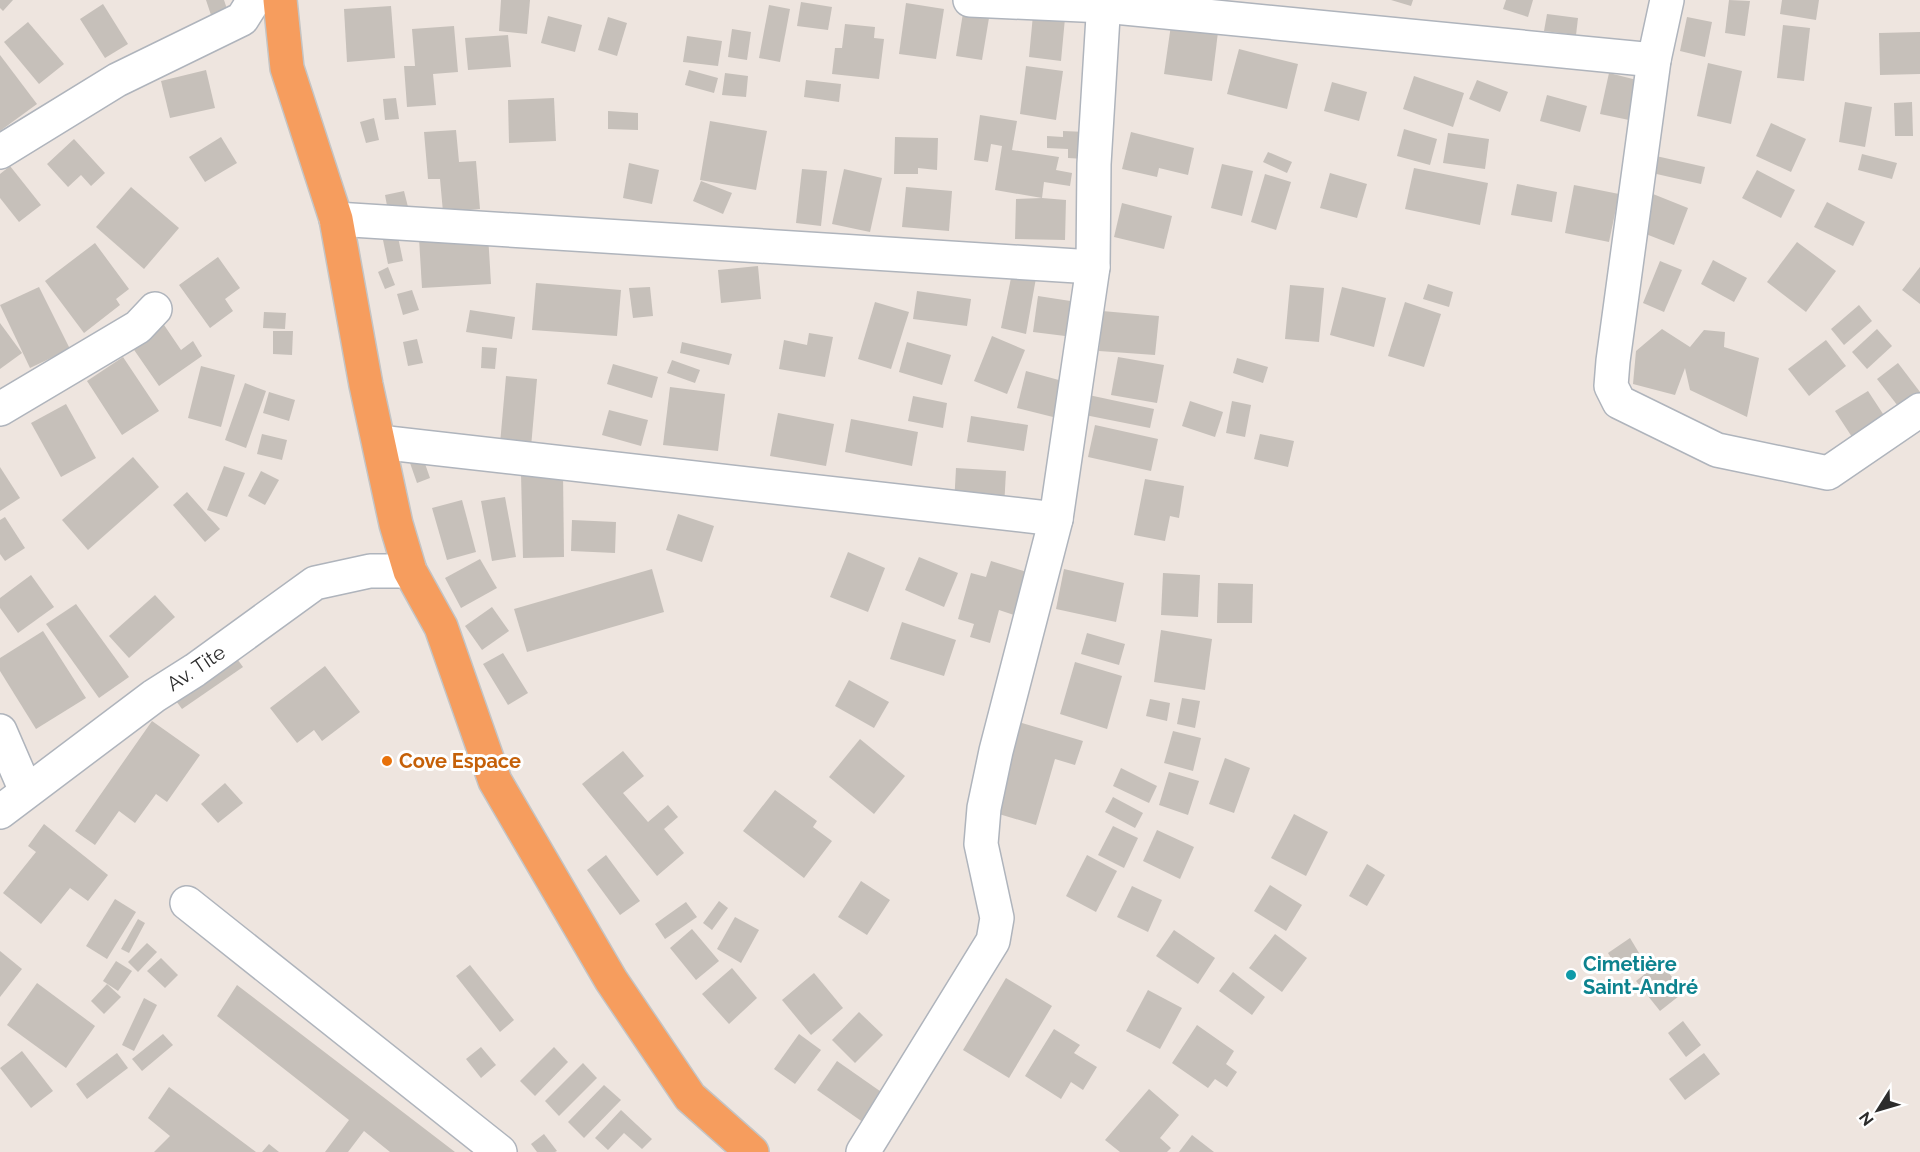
<svg xmlns="http://www.w3.org/2000/svg" width="1920" height="1152" viewBox="0 0 1920 1152" font-family="Raleway,sans-serif">
	<style>
		.building { fill: #c6c0ba }
		.lines { fill: none; stroke-linecap: round; stroke-linejoin: round }
		.minor-casing { stroke: #afb4bc; stroke-width: 36 }
		.trunk-casing { stroke: #c4c4c4; stroke-width: 36 }
		.minor { stroke: #fff; stroke-width: 33 }
		.trunk { stroke: #f69d5e; stroke-width: 33 }
		.food-dot { fill: #e8710a; stroke: #fff; stroke-width: 2 }
		.culture-dot { fill: #0f9aa8; stroke: #fff; stroke-width: 2 }
		.labels { text-anchor: middle; stroke-width: 6; stroke-linejoin: round; paint-order: stroke }
		.street-label { font-size: 20px; fill: #2c2c2c; stroke: #fff }
		.food-label { font-size: 20px; font-weight: bold; fill: #c56008; stroke: #fff; text-anchor: start }
		.culture-label { font-size: 20px; font-weight: bold; fill: #0d838f; stroke: #fff; text-anchor: start }
	</style>
	<rect width="100%" height="100%" fill="#eee5df"/>
	<!-- building -->
	<g class="building">
		<path d="M0 0H13L3 11 0 8Z"/>
		<path d="M206 0H224L228 12 212 18Z"/>
		<path d="M501 0H530L527 34 499 31Z"/>
		<path d="M1391 0H1413L1411 6Z"/>
		<path d="M1506 0H1533L1528 17 1503 9Z"/>
		<path d="M1729 0 1750 1 1745 36 1725 33Z"/>
		<path d="M1782 0H1819L1816 20 1780 14Z"/>
		<path d="M801 2 832 7 828 30 797 26Z"/>
		<path d="M906 3 944 9 936 59 899 54Z"/>
		<path d="M103 4 128 44 105 58 80 19Z"/>
		<path d="M769 5 790 9 780 62 759 58Z"/>
		<path d="M391 6 395 58 347 62 344 9Z"/>
		<path d="M963 13 989 18 982 60 956 56Z"/>
		<path d="M1547 14 1578 18 1576 35 1544 31Z"/>
		<path d="M1033 15 1065 18 1061 61 1029 57Z"/>
		<path d="M548 16 582 25 575 52 541 43Z"/>
		<path d="M608 17 627 23 617 56 598 50Z"/>
		<path d="M1687 17 1712 22 1705 57 1680 51Z"/>
		<path d="M28 22 64 64 39 84 4 42Z"/>
		<path d="M845 24 875 27 874 38 884 39 879 79 832 74 835 48H842Z"/>
		<path d="M1171 25 1218 32 1212 81 1164 74Z"/>
		<path d="M1783 25 1810 28 1804 81 1777 78Z"/>
		<path d="M454 26 458 72 433 74 436 105 407 107 404 66H415L412 29Z"/>
		<path d="M732 29 751 32 747 60 728 57Z"/>
		<path d="M1920 32V74L1880 75 1879 33Z"/>
		<path d="M508 35 511 67 468 70 465 38Z"/>
		<path d="M687 36 722 41 718 66 683 62Z"/>
		<path d="M1239 49 1298 64 1287 109 1227 94Z"/>
		<path d="M0 55 37 104 0 131Z"/>
		<path d="M1708 63 1742 71 1731 124 1697 116Z"/>
		<path d="M1026 66 1063 71 1056 120 1020 114Z"/>
		<path d="M206 70 215 108 170 118 161 81Z"/>
		<path d="M689 70 718 78 714 93 685 85Z"/>
		<path d="M725 73 748 76 746 97 722 95Z"/>
		<path d="M1609 73 1637 80 1629 120 1600 114Z"/>
		<path d="M1414 76 1464 93 1453 127 1403 109Z"/>
		<path d="M806 80 841 84 839 102 804 97Z"/>
		<path d="M1477 80 1508 92 1500 112 1469 99Z"/>
		<path d="M1332 82 1367 92 1359 121 1324 111Z"/>
		<path d="M1547 95 1587 106 1580 132 1540 121Z"/>
		<path d="M396 98 399 119 385 120 383 99Z"/>
		<path d="M554 98 556 141 509 143 508 100Z"/>
		<path d="M1845 102 1872 107 1865 147 1839 142Z"/>
		<path d="M1912 102 1913 136H1895L1894 103Z"/>
		<path d="M608 111 638 113V130L608 129Z"/>
		<path d="M980 115 1017 121 1012 150 1059 157 1056 170 1072 173 1070 186 1044 182 1042 198 1066 200 1065 240 1015 239 1016 199 1042 198 995 190 1002 146 991 144 988 162 974 160Z"/>
		<path d="M374 118 379 140 366 143 360 122Z"/>
		<path d="M710 121 767 131 756 190 700 180Z"/>
		<path d="M1771 123 1806 139 1791 172 1756 156Z"/>
		<path d="M1404 129 1437 139 1430 165 1397 156Z"/>
		<path d="M456 130 459 162 476 161 480 209 443 212 440 179H428L424 132Z"/>
		<path d="M1063 131 1086 132 1085 159 1068 158V149L1047 148V136L1063 137Z"/>
		<path d="M1131 132 1194 148 1188 175 1159 168 1157 177 1122 169Z"/>
		<path d="M1448 133 1489 139 1485 169 1443 163Z"/>
		<path d="M221 137 237 163 205 182 189 157Z"/>
		<path d="M895 137 938 138 937 170 918 168V174H894Z"/>
		<path d="M74 139 105 173 91 186 81 175 68 187 47 164Z"/>
		<path d="M1268 152 1292 162 1287 173 1263 162Z"/>
		<path d="M1862 154 1897 163 1892 179 1858 170Z"/>
		<path d="M1656 156 1705 167 1701 184 1652 173Z"/>
		<path d="M629 163 659 170 652 204 623 198Z"/>
		<path d="M1222 164 1253 171 1242 216 1211 208Z"/>
		<path d="M10 166 41 205 19 222 0 198V174Z"/>
		<path d="M1414 168 1488 183 1480 225 1405 209Z"/>
		<path d="M802 169 827 171 821 226 796 223Z"/>
		<path d="M844 169 882 178 870 232 832 224Z"/>
		<path d="M1757 170 1795 190 1781 218 1742 198Z"/>
		<path d="M1330 173 1367 184 1357 218 1320 208Z"/>
		<path d="M1265 174 1291 182 1276 230 1251 222Z"/>
		<path d="M701 181 732 193 723 214 693 201Z"/>
		<path d="M1517 184 1557 192 1552 222 1511 215Z"/>
		<path d="M1574 185 1619 194 1609 242 1565 233Z"/>
		<path d="M131 187 179 228 144 269 96 227Z"/>
		<path d="M906 187 952 191 949 231 902 227Z"/>
		<path d="M404 191 408 207 388 211 385 195Z"/>
		<path d="M1648 192 1688 208 1674 245 1633 229Z"/>
		<path d="M1827 202 1865 222 1853 246 1814 227Z"/>
		<path d="M1122 203 1172 216 1164 249 1114 237Z"/>
		<path d="M488 234 491 284 422 288 419 238Z"/>
		<path d="M398 237 403 261 388 264 383 240Z"/>
		<path d="M1797 242 1836 271 1806 312 1767 282Z"/>
		<path d="M95 243 129 289 116 299 120 305 84 333 45 281Z"/>
		<path d="M218 257 240 288 225 299 233 311 210 328 179 285Z"/>
		<path d="M1713 260 1747 278 1734 302 1701 284Z"/>
		<path d="M1660 261 1682 270 1664 312 1643 303Z"/>
		<path d="M758 266 761 299 721 303 718 270Z"/>
		<path d="M388 267 395 285 385 289 378 272Z"/>
		<path d="M1920 267V304L1902 290Z"/>
		<path d="M1012 273 1036 278 1026 334 1001 328Z"/>
		<path d="M536 283 621 290 617 336 532 330Z"/>
		<path d="M1428 284 1453 292 1449 307 1423 299Z"/>
		<path d="M1290 285 1324 288 1319 342 1285 339Z"/>
		<path d="M39 287 70 349 30 368 0 305Z"/>
		<path d="M650 287 653 316 633 318 629 288Z"/>
		<path d="M1342 287 1386 298 1374 347 1330 335Z"/>
		<path d="M412 290 419 310 403 315 397 294Z"/>
		<path d="M917 291 971 299 967 326 913 319Z"/>
		<path d="M1038 296 1077 302 1073 337 1033 332Z"/>
		<path d="M875 302 909 312 891 369 858 359Z"/>
		<path d="M1405 302 1441 314 1424 367 1388 356Z"/>
		<path d="M1859 305 1872 321 1844 345 1831 329Z"/>
		<path d="M470 310 515 317 512 339 466 332Z"/>
		<path d="M1102 311 1159 316 1155 355 1099 351Z"/>
		<path d="M264 312 286 313 285 329 263 328Z"/>
		<path d="M162 322 181 350 193 341 202 356 159 386 130 344Z"/>
		<path d="M0 323 22 353 0 369Z"/>
		<path d="M1662 329 1690 347 1704 330 1725 332 1724 347 1759 358 1747 417 1690 390 1685 368 1675 395 1633 384 1636 351Z"/>
		<path d="M1877 329 1892 346 1867 369 1852 352Z"/>
		<path d="M273 331H293L292 355 273 354Z"/>
		<path d="M809 333 833 337 825 377 779 369 784 340 807 345Z"/>
		<path d="M992 336 1025 350 1007 394 974 381Z"/>
		<path d="M417 339 423 363 408 366 403 342Z"/>
		<path d="M1826 340 1846 366 1809 396 1788 369Z"/>
		<path d="M682 342 732 354 729 365 680 353Z"/>
		<path d="M907 342 951 355 942 385 899 372Z"/>
		<path d="M482 347 497 348 495 369 481 368Z"/>
		<path d="M123 357 159 411 122 435 87 381Z"/>
		<path d="M1118 357 1164 365 1157 403 1111 395Z"/>
		<path d="M1237 358 1268 367 1263 383 1233 373Z"/>
		<path d="M672 360 700 370 695 383 667 373Z"/>
		<path d="M1898 363 1920 392V396L1901 410 1877 379Z"/>
		<path d="M613 364 658 377 652 398 607 384Z"/>
		<path d="M201 366 235 375 221 427 188 418Z"/>
		<path d="M1026 371 1066 382 1057 418 1017 408Z"/>
		<path d="M506 376 537 379 531 447 500 444Z"/>
		<path d="M245 383 266 391 246 448 225 440Z"/>
		<path d="M670 387 725 394 718 451 663 445Z"/>
		<path d="M1868 391 1885 417 1852 437 1835 411Z"/>
		<path d="M269 392 295 400 289 421 263 413Z"/>
		<path d="M1084 394 1154 409 1150 428 1080 414Z"/>
		<path d="M913 396 947 403 943 428 908 421Z"/>
		<path d="M1190 401 1223 412 1215 437 1182 426Z"/>
		<path d="M1232 401 1251 405 1245 437 1226 433Z"/>
		<path d="M66 404 96 458 61 477 31 423Z"/>
		<path d="M609 410 648 420 641 446 602 435Z"/>
		<path d="M778 413 834 424 826 466 770 456Z"/>
		<path d="M971 416 1028 425 1024 451 967 442Z"/>
		<path d="M851 419 918 432 912 466 845 452Z"/>
		<path d="M1095 425 1158 439 1151 471 1088 457Z"/>
		<path d="M262 434 287 440 282 460 257 454Z"/>
		<path d="M1260 434 1294 441 1288 467 1254 459Z"/>
		<path d="M133 457 159 487 88 550 62 520Z"/>
		<path d="M423 458 430 478 417 483 410 463Z"/>
		<path d="M224 466 245 473 227 517 207 510Z"/>
		<path d="M0 467 20 498 0 511Z"/>
		<path d="M956 468 1006 471 1004 508 954 505Z"/>
		<path d="M261 471 279 480 265 505 248 496Z"/>
		<path d="M563 472 564 557 523 558 521 473Z"/>
		<path d="M1145 479 1184 486 1179 518 1170 516 1165 541 1134 535Z"/>
		<path d="M187 492 220 529 205 542 173 505Z"/>
		<path d="M505 497 516 557 492 561 481 501Z"/>
		<path d="M462 500 476 552 447 560 432 508Z"/>
		<path d="M678 514 714 526 702 562 666 550Z"/>
		<path d="M5 517 25 548 5 561 0 554V520Z"/>
		<path d="M572 520 616 522 615 553 571 551Z"/>
		<path d="M848 552 885 568 868 612 830 597Z"/>
		<path d="M919 557 958 573 944 607 905 590Z"/>
		<path d="M480 559 497 588 461 608 445 578Z"/>
		<path d="M991 561 1027 572 1014 615 999 610 990 643 970 637 974 624 958 619 971 573 986 577Z"/>
		<path d="M652 569 664 612 527 652 514 609Z"/>
		<path d="M1064 569 1124 583 1116 622 1056 609Z"/>
		<path d="M1163 573 1200 575 1198 617 1161 615Z"/>
		<path d="M31 575 54 607 18 633 0 608V598Z"/>
		<path d="M1218 583 1253 584 1252 623H1217Z"/>
		<path d="M155 595 175 617 129 658 109 636Z"/>
		<path d="M76 604 129 677 99 698 46 624Z"/>
		<path d="M492 607 509 631 482 650 465 626Z"/>
		<path d="M902 622 956 640 944 676 890 659Z"/>
		<path d="M1161 630 1212 639 1205 690 1154 682Z"/>
		<path d="M43 631 86 698 36 729 0 671V658Z"/>
		<path d="M1087 633 1125 644 1119 665 1081 654Z"/>
		<path d="M229 648 243 667 182 709 168 690Z"/>
		<path d="M503 653 528 693 508 705 483 664Z"/>
		<path d="M1075 662 1122 676 1107 729 1060 714Z"/>
		<path d="M325 666 360 712 322 741 314 730 297 743 270 708Z"/>
		<path d="M849 680 889 702 874 728 835 706Z"/>
		<path d="M1182 698 1200 701 1195 728 1177 724Z"/>
		<path d="M1150 699 1170 703 1167 721 1146 716Z"/>
		<path d="M152 721 200 755 167 802 156 794 135 823 119 811 95 845 75 831Z"/>
		<path d="M1015 721 1083 741 1075 765 1055 759 1036 825 989 811Z"/>
		<path d="M1173 731 1201 738 1193 771 1164 763Z"/>
		<path d="M860 739 905 776 874 814 829 777Z"/>
		<path d="M623 751 644 776 623 793 648 822 668 805 678 817 664 829 684 853 657 876 582 784Z"/>
		<path d="M1225 758 1250 768 1234 813 1209 804Z"/>
		<path d="M1121 768 1157 786 1149 803 1113 786Z"/>
		<path d="M1169 772 1199 781 1188 815 1159 805Z"/>
		<path d="M225 783 243 803 218 823 201 804Z"/>
		<path d="M775 790 817 821 813 827 832 841 804 878 743 831Z"/>
		<path d="M1113 797 1143 813 1135 828 1105 812Z"/>
		<path d="M1294 814 1328 832 1306 876 1271 858Z"/>
		<path d="M44 824 108 875 88 901 70 888 41 924 3 893 36 852 28 846Z"/>
		<path d="M1113 826 1138 838 1124 868 1098 855Z"/>
		<path d="M1157 830 1194 847 1180 879 1143 861Z"/>
		<path d="M606 855 640 901 620 915 587 870Z"/>
		<path d="M1087 855 1117 871 1096 912 1066 896Z"/>
		<path d="M1367 864 1385 875 1367 906 1349 896Z"/>
		<path d="M861 881 890 900 867 935 838 917Z"/>
		<path d="M1270 885 1302 905 1286 931 1254 911Z"/>
		<path d="M1132 886 1162 900 1148 932 1117 917Z"/>
		<path d="M115 899 136 912 107 959 86 946Z"/>
		<path d="M719 901 728 908 712 930 703 923Z"/>
		<path d="M686 902 697 917 665 939 655 924Z"/>
		<path d="M735 917 759 930 741 963 717 949Z"/>
		<path d="M138 919 145 923 129 953 121 949Z"/>
		<path d="M692 929 719 961 696 980 670 948Z"/>
		<path d="M1174 930 1215 958 1198 984 1156 956Z"/>
		<path d="M1275 934 1307 958 1282 992 1249 968Z"/>
		<path d="M1630 938 1642 958 1620 972 1608 953Z"/>
		<path d="M147 943 157 952 138 972 128 962Z"/>
		<path d="M0 951 22 969 0 997Z"/>
		<path d="M161 958 178 975 165 988 147 971Z"/>
		<path d="M116 961 132 971 118 991 103 981Z"/>
		<path d="M1660 962 1684 992 1660 1011 1636 981Z"/>
		<path d="M470 965 514 1020 500 1032 456 976Z"/>
		<path d="M732 968 757 998 729 1024 702 994Z"/>
		<path d="M1233 972 1265 997 1252 1015 1219 991Z"/>
		<path d="M814 973 843 1008 811 1035 782 1000Z"/>
		<path d="M1006 978 1052 1006 1009 1078 963 1050Z"/>
		<path d="M37 983 95 1026 66 1068 7 1025Z"/>
		<path d="M107 984 121 997 104 1014 91 1001Z"/>
		<path d="M237 985 455 1152H390L364 1131 348 1152H325L349 1120 217 1016Z"/>
		<path d="M1148 990 1182 1008 1160 1049 1126 1031Z"/>
		<path d="M144 998 157 1005 134 1051 122 1045Z"/>
		<path d="M859 1012 883 1035 855 1063 832 1040Z"/>
		<path d="M1683 1021 1701 1045 1686 1057 1668 1033Z"/>
		<path d="M1197 1025 1234 1051 1226 1064 1237 1072 1227 1087 1215 1079 1208 1088 1172 1063Z"/>
		<path d="M1054 1029 1080 1045 1074 1053 1097 1067 1083 1090 1071 1082 1061 1099 1025 1076Z"/>
		<path d="M163 1034 173 1045 142 1071 132 1059Z"/>
		<path d="M799 1034 821 1050 795 1084 774 1069Z"/>
		<path d="M481 1047 496 1065 481 1078 466 1059Z"/>
		<path d="M554 1047 568 1062 535 1096 520 1081Z"/>
		<path d="M22 1051 53 1091 31 1108 0 1068Z"/>
		<path d="M117 1053 128 1068 87 1099 76 1084Z"/>
		<path d="M1704 1053 1720 1074 1685 1100 1669 1079Z"/>
		<path d="M837 1061 887 1096 867 1125 817 1090Z"/>
		<path d="M583 1063 597 1078 559 1116 545 1101Z"/>
		<path d="M604 1085 621 1100 584 1138 568 1122Z"/>
		<path d="M169 1087 256 1152H154L170 1136 148 1118Z"/>
		<path d="M1149 1089 1179 1115 1160 1138 1171 1148 1167 1152H1120L1105 1140Z"/>
		<path d="M621 1110 652 1139 642 1149 624 1133 608 1150 595 1138Z"/>
		<path d="M544 1134 557 1151 555 1152H537L531 1144Z"/>
		<path d="M1192 1135 1214 1152H1179Z"/>
		<path d="M269 1144 279 1152H262Z"/>
	</g>
	<g class="lines">
		<defs>
			<g id="minor">
				<path d="M970 0 1104 6 1654 60"/>
				<path d="M1667 0 1654 60 1613 361 1611 386 1619 402 1717 450 1828 473 1920 410"/>
				<path d="M0 152 117 80 242 19 254 0"/>
				<path d="M336 219 1093 267"/>
				<path d="M0 409 138 327 155 309"/>
				<path d="M379 442 1056 519"/>
				<path d="M0 731 26 791"/>
				<path d="M0 812 154 696 195 670 315 583 370 571H410"/>
				<path d="M187 903 500 1152"/>
				<path d="M863 1152 993 941 997 918 981 844 984 808 996 751 1056 519 1093 267 1094 164 1104 0"/>
			</g>
			<path id="trunk" d="M280 0 287 68 336 219 366 385 396 524 410 571 441 627 495 781 611 980 690 1097 752 1152"/>
		</defs>
		<!-- minor casing -->
		<use href="#minor" class="minor-casing"/>
		<!-- trunk casing -->
		<use href="#trunk" class="trunk-casing"/>
		<!-- minor -->
		<use href="#minor" class="minor"/>
		<!-- trunk -->
		<use href="#trunk" class="trunk"/>
	</g>
	<!-- markers -->
	<circle class="food-dot" cx="387" cy="761" r="6"/>
	<circle class="culture-dot" cx="1571" cy="975" r="6"/>
	<g class="labels">
		<!-- street labels -->
		<g class="street-label">
			<text transform="translate(196 668) rotate(-34)" y="7">Av. Tite</text>
		</g>
		<!-- food labels -->
		<g class="food-label">
			<text x="399" y="768">Cove Espace</text>
		</g>
		<!-- culture labels -->
		<g class="culture-label">
			<text x="1583" y="971">Cimetière<tspan x="1583" dy="23">Saint-André</tspan></text>
		</g>
	</g>
	<!-- north arrow -->
	<g transform="translate(1878 1110) rotate(233)" stroke="#ffffff" stroke-width="4.5" paint-order="stroke">
	<path d="M0-4.5L10 22L0 15L-10 22Z" fill="#2c2c2c"/>
	<text y="-9" font-size="16" font-weight="bold" text-anchor="middle" fill="#2c2c2c">N</text>
	</g>
</svg>
